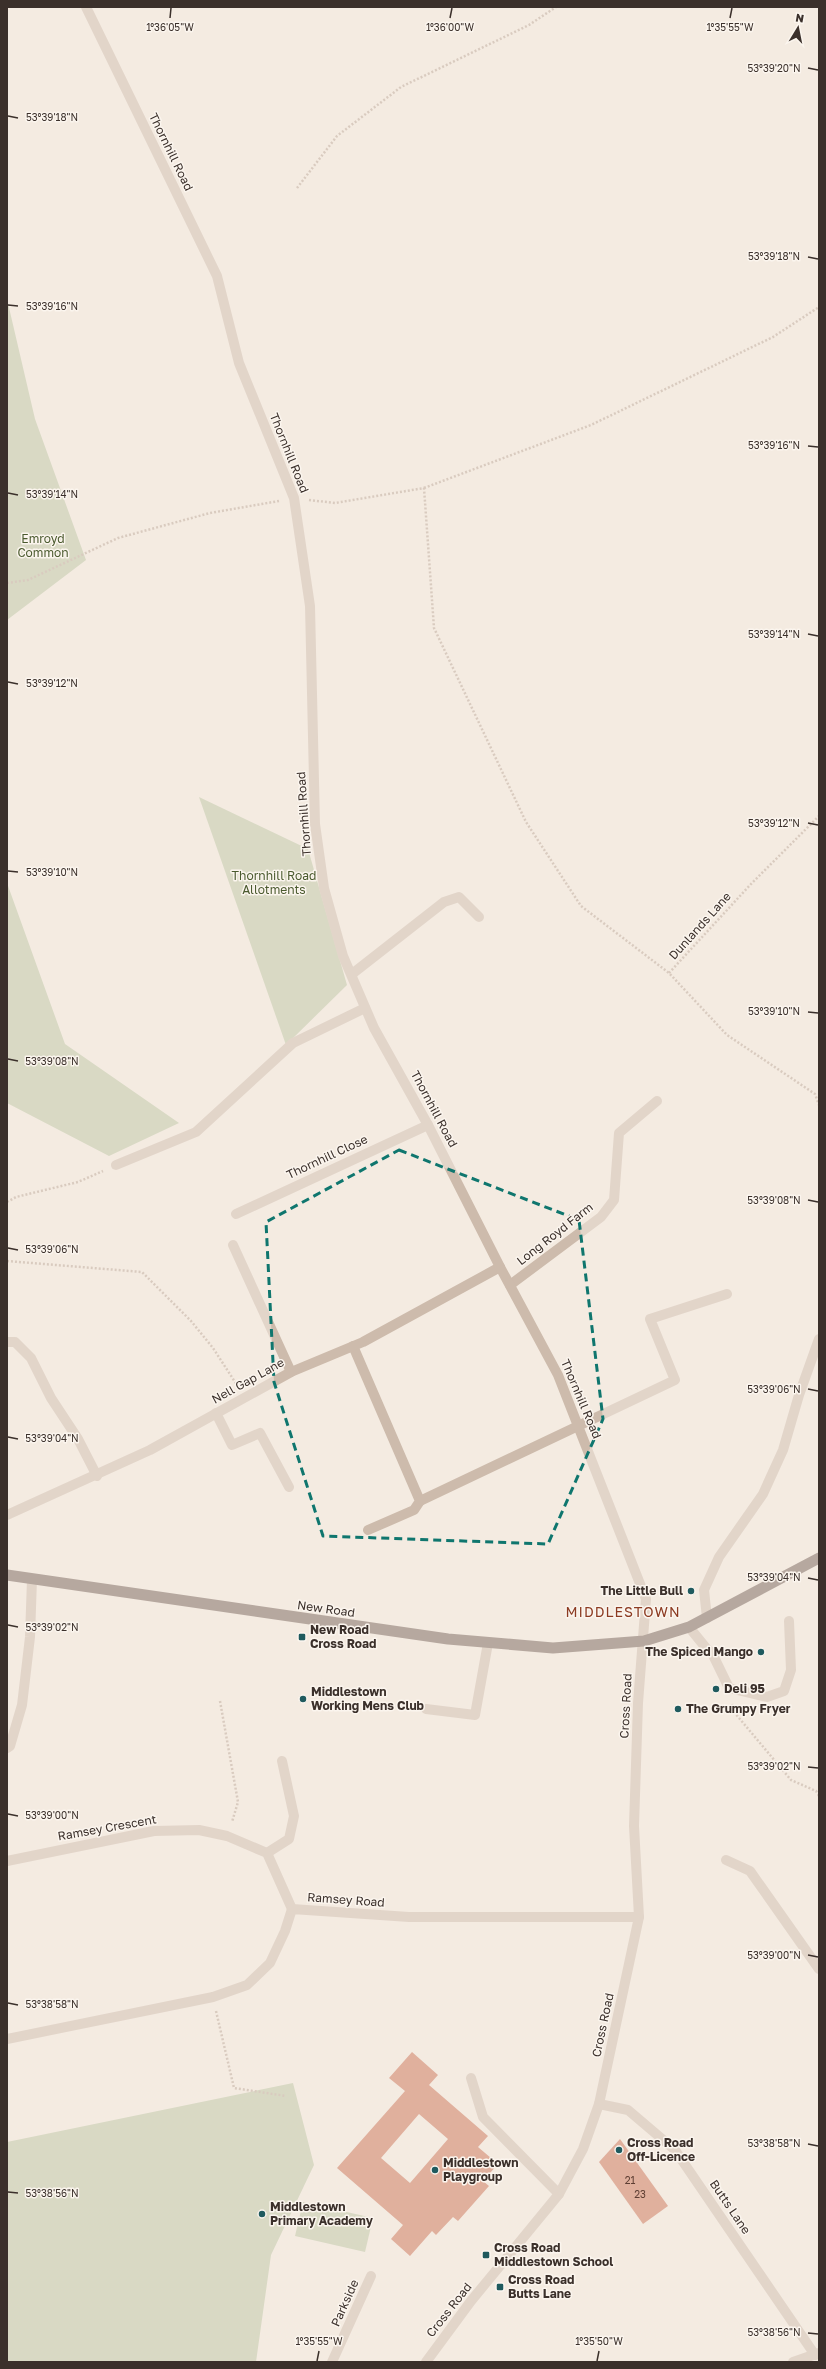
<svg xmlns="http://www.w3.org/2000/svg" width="826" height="2369" viewBox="0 0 826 2369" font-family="'Golos Text',sans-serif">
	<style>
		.green { fill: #b8c4a0 }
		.building { fill: #c8694b; fill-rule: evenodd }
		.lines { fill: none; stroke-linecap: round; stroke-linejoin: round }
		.path { stroke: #b9a596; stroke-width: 2.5; stroke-dasharray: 2 2; stroke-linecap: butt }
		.service { stroke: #cdbbac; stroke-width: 10 }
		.minor { stroke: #cdbbac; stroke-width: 10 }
		.tertiary { stroke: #cdbbac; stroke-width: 10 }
		.trunk { stroke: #6c584f; stroke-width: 11 }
		.marked { fill: none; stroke: #0f766e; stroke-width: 3; stroke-dasharray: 8 5; stroke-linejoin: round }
		.ticks { fill: none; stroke: #3b302b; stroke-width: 1.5 }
		.poi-dot { fill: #1f5a5e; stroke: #fbf5ee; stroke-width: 1.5 }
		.labels { text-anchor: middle; stroke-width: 3; stroke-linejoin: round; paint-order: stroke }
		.number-label { font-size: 10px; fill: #5e3e33 }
		.street-label { font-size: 12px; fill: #3b302b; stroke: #fbf5ee }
		.park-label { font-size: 12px; fill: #4a5a2e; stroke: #fbf5ee }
		.poi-label { font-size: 12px; font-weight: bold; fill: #3b302b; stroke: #fbf5ee; text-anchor: start }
		.quarter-label { font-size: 14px; letter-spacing: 1px; fill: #8c3b22; stroke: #fbf5ee }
		.ticks-label { font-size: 10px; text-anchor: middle; fill: #3b302b; stroke: #fbf5ee; stroke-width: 3; stroke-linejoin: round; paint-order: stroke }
	</style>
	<rect width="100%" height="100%" fill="#f4ebe1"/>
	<!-- green -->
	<g class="green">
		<path d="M7 299 35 419 86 560 7 620Z"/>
		<path d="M199 797 308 849 347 985 286 1045Z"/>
		<path d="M7 883 65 1044 179 1123 109 1156 7 1103Z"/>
		<path d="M293 2083 314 2165 271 2255 256 2362H7V2142Z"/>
		<path d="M303 2202 373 2218 365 2252 295 2236Z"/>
	</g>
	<!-- building -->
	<g class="building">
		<path d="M412 2052 438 2075 429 2085 488 2136 478 2147 498 2164 483 2181 489 2186 458 2221 453 2217 436 2235 432 2231 410 2256 391 2239 403 2225 337 2168 405 2091 389 2078ZM419 2114 448 2139 410 2183 381 2158Z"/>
		<path d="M620 2139 668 2206 643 2224 599 2162Z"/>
	</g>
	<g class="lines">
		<!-- path -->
		<g class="path">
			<path d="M297 188 337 136 401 87 529 25 556 7"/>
			<path d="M424 488 591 425 773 337 819 307"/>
			<path d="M309 500 335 503 424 488 434 628 526 822 581 906 669 973 727 1035 815 1094 819 1105"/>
			<path d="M7 583 28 580 118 538 210 513 279 501"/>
			<path d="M669 973 751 884 819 816"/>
			<path d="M7 1202 16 1197 78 1182 103 1171"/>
			<path d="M7 1261 142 1272 191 1321 213 1348 237 1385"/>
			<path d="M220 1701 238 1802 232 1822"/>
			<path d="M732 1704 734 1712 791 1780 816 1791 819 1796"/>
			<path d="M216 2011 234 2088 286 2096"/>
		</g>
		<!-- service -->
		<g class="service">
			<path d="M116 1165 196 1132 293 1043 365 1008"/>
			<path d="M233 1245 291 1372"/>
			<path d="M353 1346 420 1501 414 1510 368 1530"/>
			<path d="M216 1413 232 1445 260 1433 289 1487"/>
			<path d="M689 1627 706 1648 712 1653 729 1688 767 1697 784 1691 791 1670 789 1621"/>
			<path d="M7 1748 10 1746 22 1705 30 1637 32 1579"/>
			<path d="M471 2078 483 2117 559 2194"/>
		</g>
		<!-- minor -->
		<g class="minor">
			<path d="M352 974 444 902 459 897 479 917"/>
			<path d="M236 1214 428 1125"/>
			<path d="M510 1285 601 1217 614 1200 619 1133 657 1101"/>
			<path d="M7 1342H15L31 1358 51 1398 78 1439 97 1476"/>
			<path d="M420 1501 675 1380 650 1319 727 1294"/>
			<path d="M7 1515 150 1450 291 1372 363 1342 500 1267"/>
			<path d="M707 1618 704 1590 719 1557 763 1494 783 1450 799 1395 819 1339"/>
			<path d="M426 1709 475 1715 488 1643"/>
			<path d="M267 1853 289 1839 294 1816 282 1761"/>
			<path d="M726 1860 750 1871 819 1969"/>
			<path d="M7 1861 154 1831 199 1830 227 1836 267 1853 292 1909"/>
			<path d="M7 2039 213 1997 247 1985 270 1963 285 1931 292 1909 409 1917H639"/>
			<path d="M599 2104 628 2110 675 2150 815 2355"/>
			<path d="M332 2362 371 2276"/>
		</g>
		<!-- tertiary -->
		<g class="tertiary">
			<path d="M86 7 217 276 239 363 294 498 310 606 315 824 324 888 343 956 374 1028 428 1125 500 1267 558 1375 646 1599 638 1703 634 1826 639 1917 599 2104 583 2149 559 2194 471 2301 426 2362"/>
			<path d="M793 2362 819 2353"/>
		</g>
		<!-- trunk -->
		<path class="trunk" d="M7 1575 448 1639 553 1648 644 1641 689 1627 819 1558"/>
	</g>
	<!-- marked area -->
	<path d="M0 0H826V2369H0ZM399 1150 579 1220 603 1419 548 1544 323 1536 274 1382 266 1222Z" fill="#f4ebe1" fill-opacity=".55" fill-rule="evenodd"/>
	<path class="marked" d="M399 1150 579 1220 603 1419 548 1544 323 1536 274 1382 266 1222Z"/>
	<!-- ticks -->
	<path class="ticks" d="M170 18 171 8M450 18 452 8M730 18 732 8M808 68 818 70M8 116 18 118M808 257 818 259M8 305 18 306M808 446 818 447M8 493 18 495M808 634 818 636M8 682 18 684M808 823 818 825M8 871 18 872M808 1012 818 1013M8 1059 18 1061M808 1200 818 1202M8 1248 18 1250M808 1389 818 1391M8 1437 18 1439M808 1578 818 1580M8 1625 18 1627M808 1767 818 1768M8 1814 18 1816M808 1955 818 1957M8 2003 18 2005M808 2144 818 2146M8 2192 18 2193M808 2333 818 2334M317 2361 319 2351M597 2361 599 2351"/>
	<!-- markers -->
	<g class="poi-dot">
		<circle cx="691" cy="1591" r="4"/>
		<rect x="298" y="1633" width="8" height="8" rx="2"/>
		<circle cx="761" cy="1652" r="4"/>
		<circle cx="716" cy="1689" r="4"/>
		<circle cx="303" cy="1699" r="4"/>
		<circle cx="678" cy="1709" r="4"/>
		<circle cx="619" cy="2150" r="4"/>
		<circle cx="435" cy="2170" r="4"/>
		<circle cx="262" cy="2214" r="4"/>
		<rect x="482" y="2251" width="8" height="8" rx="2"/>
		<rect x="496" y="2283" width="8" height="8" rx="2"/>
	</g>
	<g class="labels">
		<!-- number labels -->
		<g class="number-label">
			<text x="630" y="2184">21</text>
			<text x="640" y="2198">23</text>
		</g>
		<!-- street labels -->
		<g class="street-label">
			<text transform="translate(171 152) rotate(64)" y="4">Thornhill Road</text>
			<text transform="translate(289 453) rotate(68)" y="4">Thornhill Road</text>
			<text transform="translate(304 814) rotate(-94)" y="4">Thornhill Road</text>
			<text transform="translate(700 926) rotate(-48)" y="4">Dunlands Lane</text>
			<text transform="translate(434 1109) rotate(62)" y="4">Thornhill Road</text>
			<text transform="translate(327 1157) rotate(-25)" y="4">Thornhill Close</text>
			<text transform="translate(555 1234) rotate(-38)" y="4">Long Royd Farm</text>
			<text transform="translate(248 1381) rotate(-29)" y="4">Nell Gap Lane</text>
			<text transform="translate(581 1399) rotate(67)" y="4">Thornhill Road</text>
			<text transform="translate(326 1609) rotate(8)" y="4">New Road</text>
			<text transform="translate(626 1706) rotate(-87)" y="4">Cross Road</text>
			<text transform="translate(107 1828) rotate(-10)" y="4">Ramsey Crescent</text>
			<text transform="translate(346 1900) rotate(4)" y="4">Ramsey Road</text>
			<text transform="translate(603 2025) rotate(-78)" y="4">Cross Road</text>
			<text transform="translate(730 2207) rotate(56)" y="4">Butts Lane</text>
			<text transform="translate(345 2303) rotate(-66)" y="4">Parkside</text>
			<text transform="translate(449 2310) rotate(-52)" y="4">Cross Road</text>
		</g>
		<!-- park labels -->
		<g class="park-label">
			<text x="43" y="543">Emroyd<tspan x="43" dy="14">Common</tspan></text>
			<text x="274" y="880">Thornhill Road<tspan x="274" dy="14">Allotments</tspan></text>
		</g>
		<!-- poi labels -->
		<g class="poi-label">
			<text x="683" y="1595" text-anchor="end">The Little Bull</text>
			<text x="310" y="1634">New Road<tspan x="310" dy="14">Cross Road</tspan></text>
			<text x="753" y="1656" text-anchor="end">The Spiced Mango</text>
			<text x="724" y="1693">Deli 95</text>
			<text x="311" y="1696">Middlestown<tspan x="311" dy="14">Working Mens Club</tspan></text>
			<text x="686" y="1713">The Grumpy Fryer</text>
			<text x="627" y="2147">Cross Road<tspan x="627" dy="14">Off-Licence</tspan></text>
			<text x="443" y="2167">Middlestown<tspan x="443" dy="14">Playgroup</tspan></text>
			<text x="270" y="2211">Middlestown<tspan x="270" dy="14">Primary Academy</tspan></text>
			<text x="494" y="2252">Cross Road<tspan x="494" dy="14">Middlestown School</tspan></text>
			<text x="508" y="2284">Cross Road<tspan x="508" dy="14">Butts Lane</tspan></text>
		</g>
		<!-- quarter labels -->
		<g class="quarter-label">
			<text x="623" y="1617">MIDDLESTOWN</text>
		</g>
	</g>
	<g class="ticks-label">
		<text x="170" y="31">1°36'05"W</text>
		<text x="450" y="31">1°36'00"W</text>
		<text x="730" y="31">1°35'55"W</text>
		<text x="774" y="72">53°39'20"N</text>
		<text x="52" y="121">53°39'18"N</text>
		<text x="774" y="260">53°39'18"N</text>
		<text x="52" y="310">53°39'16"N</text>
		<text x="774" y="449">53°39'16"N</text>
		<text x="52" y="498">53°39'14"N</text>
		<text x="774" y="638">53°39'14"N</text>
		<text x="52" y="687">53°39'12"N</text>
		<text x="774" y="827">53°39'12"N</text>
		<text x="52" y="876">53°39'10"N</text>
		<text x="774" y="1015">53°39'10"N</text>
		<text x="52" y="1065">53°39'08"N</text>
		<text x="774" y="1204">53°39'08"N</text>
		<text x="52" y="1253">53°39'06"N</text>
		<text x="774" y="1393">53°39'06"N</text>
		<text x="52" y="1442">53°39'04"N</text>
		<text x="774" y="1581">53°39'04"N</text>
		<text x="52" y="1631">53°39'02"N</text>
		<text x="774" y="1770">53°39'02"N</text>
		<text x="52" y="1819">53°39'00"N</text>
		<text x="774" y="1959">53°39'00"N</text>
		<text x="52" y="2008">53°38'58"N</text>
		<text x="774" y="2147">53°38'58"N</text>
		<text x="52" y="2197">53°38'56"N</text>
		<text x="774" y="2336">53°38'56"N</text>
		<text x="319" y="2345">1°35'55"W</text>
		<text x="599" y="2345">1°35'50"W</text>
	</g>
	<!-- border -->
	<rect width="826" height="2369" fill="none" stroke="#3b302b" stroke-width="16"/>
	<!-- north arrow -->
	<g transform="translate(798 28) rotate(10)" stroke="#fbf5ee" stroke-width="3" paint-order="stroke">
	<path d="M0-3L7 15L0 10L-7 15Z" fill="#3b302b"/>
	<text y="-6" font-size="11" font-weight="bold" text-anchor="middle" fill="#3b302b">N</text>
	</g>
</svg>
